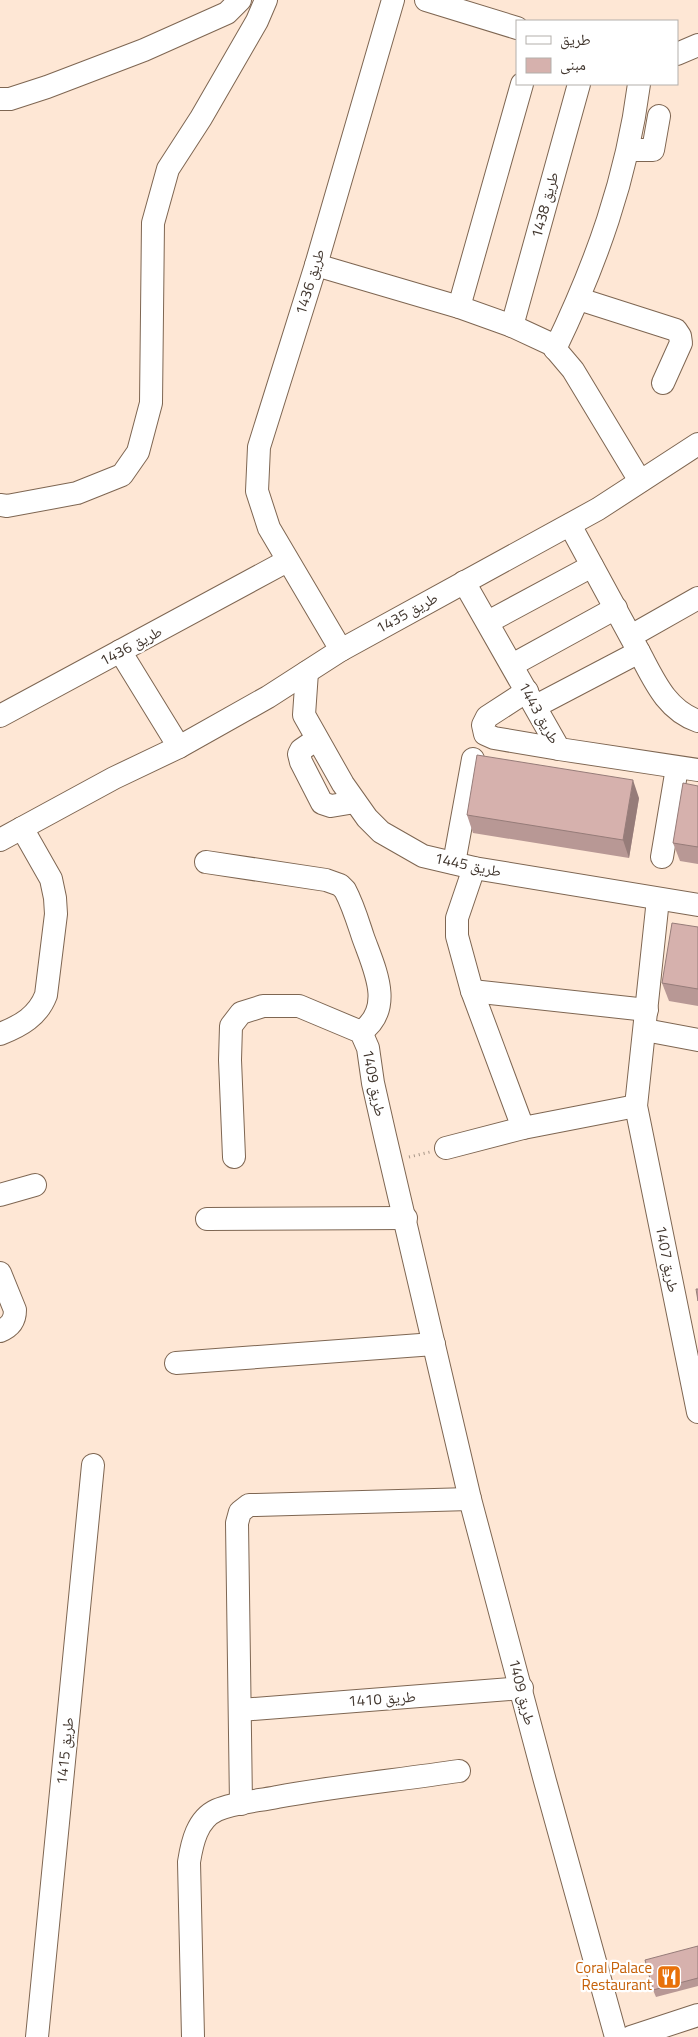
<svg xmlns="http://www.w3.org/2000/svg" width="698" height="2037" viewBox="0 0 698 2037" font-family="'Titillium Web','Noto Naskh Arabic',sans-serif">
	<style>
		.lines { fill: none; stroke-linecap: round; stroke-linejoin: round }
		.minor-casing { stroke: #7e6652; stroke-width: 24 }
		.path { stroke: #a79688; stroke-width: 3; stroke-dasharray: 1 4; stroke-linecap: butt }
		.minor { stroke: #fff; stroke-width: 22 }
		.wall { fill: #b89895 }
		.shaded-wall { fill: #967c79 }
		.building { fill: #d6b1ad; stroke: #967c79 }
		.labels { text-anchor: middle; stroke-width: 4.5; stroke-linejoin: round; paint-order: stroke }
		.street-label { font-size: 15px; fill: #41362e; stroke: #fff }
		.food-label { font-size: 15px; fill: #c56008; stroke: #fff; text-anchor: end }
	</style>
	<rect width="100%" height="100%" fill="#fee7d5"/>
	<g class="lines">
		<defs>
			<g id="minor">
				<path d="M426 0 517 28"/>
				<path d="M677 54 698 45"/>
				<path d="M0 99H10L47 87 144 50 227 13 240 0"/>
				<path d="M628 150H653L659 116"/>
				<path d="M316 265 459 307 512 326 551 344 573 370 640 481"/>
				<path d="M579 299 676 330 680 336 681 343 663 383"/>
				<path d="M459 307 522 84"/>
				<path d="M512 326 579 84"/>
				<path d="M555 349C596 264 627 178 639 84"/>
				<path d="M0 505 7 506 77 493 122 475 138 452 151 403 153 223 168 169 201 118 257 21 266 0"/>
				<path d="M464 582 559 749 698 770"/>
				<path d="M488 622 592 566"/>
				<path d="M631 636 698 598"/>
				<path d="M341 650 269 528 257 491 259 447 316 265 393 0"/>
				<path d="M120 651 179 747"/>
				<path d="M639 652C654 680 666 710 698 721"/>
				<path d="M512 665 616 608"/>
				<path d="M307 672 304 715 343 784 367 818 381 832 423 856 474 868 698 905"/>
				<path d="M527 691 487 717 483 725 485 734 494 738 559 749"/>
				<path d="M536 706 639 652 570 525"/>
				<path d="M0 716 287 561"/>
				<path d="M317 739 301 750 299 754 301 762 322 803 331 806 355 802"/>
				<path d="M0 840 22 828"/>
				<path d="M662 857 677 768"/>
				<path d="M206 862 326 880 340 885 345 890C353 905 358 922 363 937 374 968 395 1008 361 1032"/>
				<path d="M454 863 473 759"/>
				<path d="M474 868 457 918V936L472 991 523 1128"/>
				<path d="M658 899 636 1106 698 1412"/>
				<path d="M472 991 647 1010"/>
				<path d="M645 1030 698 1040"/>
				<path d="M0 1034C21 1026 38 1016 46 995L56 914 55 898 51 879 22 828 114 778 179 747 268 697 341 650 598 509 698 444"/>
				<path d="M446 1148 523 1128 636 1106"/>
				<path d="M234 1157 230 1060 231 1026 241 1013 263 1006H299L361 1032 368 1048 373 1083 385 1136 470 1499 545 1781 616 2037"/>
				<path d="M0 1195 35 1185"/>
				<path d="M207 1219 406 1218"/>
				<path d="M0 1273 15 1310C15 1321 10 1327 0 1331"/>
				<path d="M176 1363 434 1344"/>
				<path d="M241 1710 522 1688"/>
				<path d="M241 1804 237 1523 240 1512 249 1505H256L470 1499"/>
				<path d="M37 2037 93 1465"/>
				<path d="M193 2037 189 1862C192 1843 197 1819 217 1810 235 1802 258 1801 277 1797 337 1786 398 1780 459 1771"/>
				<path d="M631 2037 698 2015"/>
			</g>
		</defs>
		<!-- minor casing -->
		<use href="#minor" class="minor-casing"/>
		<!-- path -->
		<path class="path" d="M409 1157 430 1152"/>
		<!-- minor -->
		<use href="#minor" class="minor"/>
	</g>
	<!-- wall -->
	<g class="wall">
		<path d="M698 786V864L680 861 673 843Z"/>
		<path d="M639 798 629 858 473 833 467 815Z"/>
		<path d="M698 927V1006L669 1001 662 983Z"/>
		<path d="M698 1946V1986L656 1997 653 1990Z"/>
	</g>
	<!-- shaded-wall -->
	<path class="shaded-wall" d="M633 780 639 798 629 858 623 840Z"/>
	<!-- building -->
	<g class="building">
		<path d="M477 755 633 780 623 840 467 815Z"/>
		<path d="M683 783 698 786V847L673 843Z"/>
		<path d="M672 923 698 927V989L662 983Z"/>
		<path d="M696 1289H698V1301Z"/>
		<path d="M698 1946V1978L653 1990 645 1960Z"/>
	</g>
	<!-- icons -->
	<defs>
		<symbol id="restaurant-square" viewBox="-11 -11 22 22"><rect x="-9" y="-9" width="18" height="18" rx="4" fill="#e8710a" stroke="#fff"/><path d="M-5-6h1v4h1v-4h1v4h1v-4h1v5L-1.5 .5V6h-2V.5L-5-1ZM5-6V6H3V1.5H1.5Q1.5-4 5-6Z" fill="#fff"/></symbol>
	</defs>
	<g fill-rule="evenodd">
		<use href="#restaurant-square" x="655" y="1963" width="28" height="28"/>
	</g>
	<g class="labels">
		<!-- street labels -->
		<g class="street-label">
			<text transform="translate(545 205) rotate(-75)" y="5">طريق 1438</text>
			<text transform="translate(310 282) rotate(-73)" y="5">طريق 1436</text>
			<text transform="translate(407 613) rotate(-29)" y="5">طريق 1435</text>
			<text transform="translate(131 646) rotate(-28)" y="5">طريق 1436</text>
			<text transform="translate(539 713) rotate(61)" y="5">طريق 1443</text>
			<text transform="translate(468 865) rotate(12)" y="5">طريق 1445</text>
			<text transform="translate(374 1083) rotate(79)" y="5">طريق 1409</text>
			<text transform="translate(667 1259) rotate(79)" y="5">طريق 1407</text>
			<text transform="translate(522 1692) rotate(76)" y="5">طريق 1409</text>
			<text transform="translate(382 1699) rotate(-4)" y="5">طريق 1410</text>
			<text transform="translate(65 1751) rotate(-84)" y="5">طريق 1415</text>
		</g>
		<!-- food labels -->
		<g class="food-label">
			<text x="652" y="1973">Coral Palace<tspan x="652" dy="17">Restaurant</tspan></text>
		</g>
	</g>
	<!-- legend -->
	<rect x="516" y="20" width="162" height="65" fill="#ffffff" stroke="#b3afab"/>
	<rect x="526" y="36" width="25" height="8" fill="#ffffff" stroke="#b3afab"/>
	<text x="560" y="45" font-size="15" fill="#41362e">طريق</text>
	<rect x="526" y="58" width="25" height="15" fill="#d6b1ad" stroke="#b3afab"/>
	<text x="560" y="70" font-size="15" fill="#41362e">مبنى</text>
</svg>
